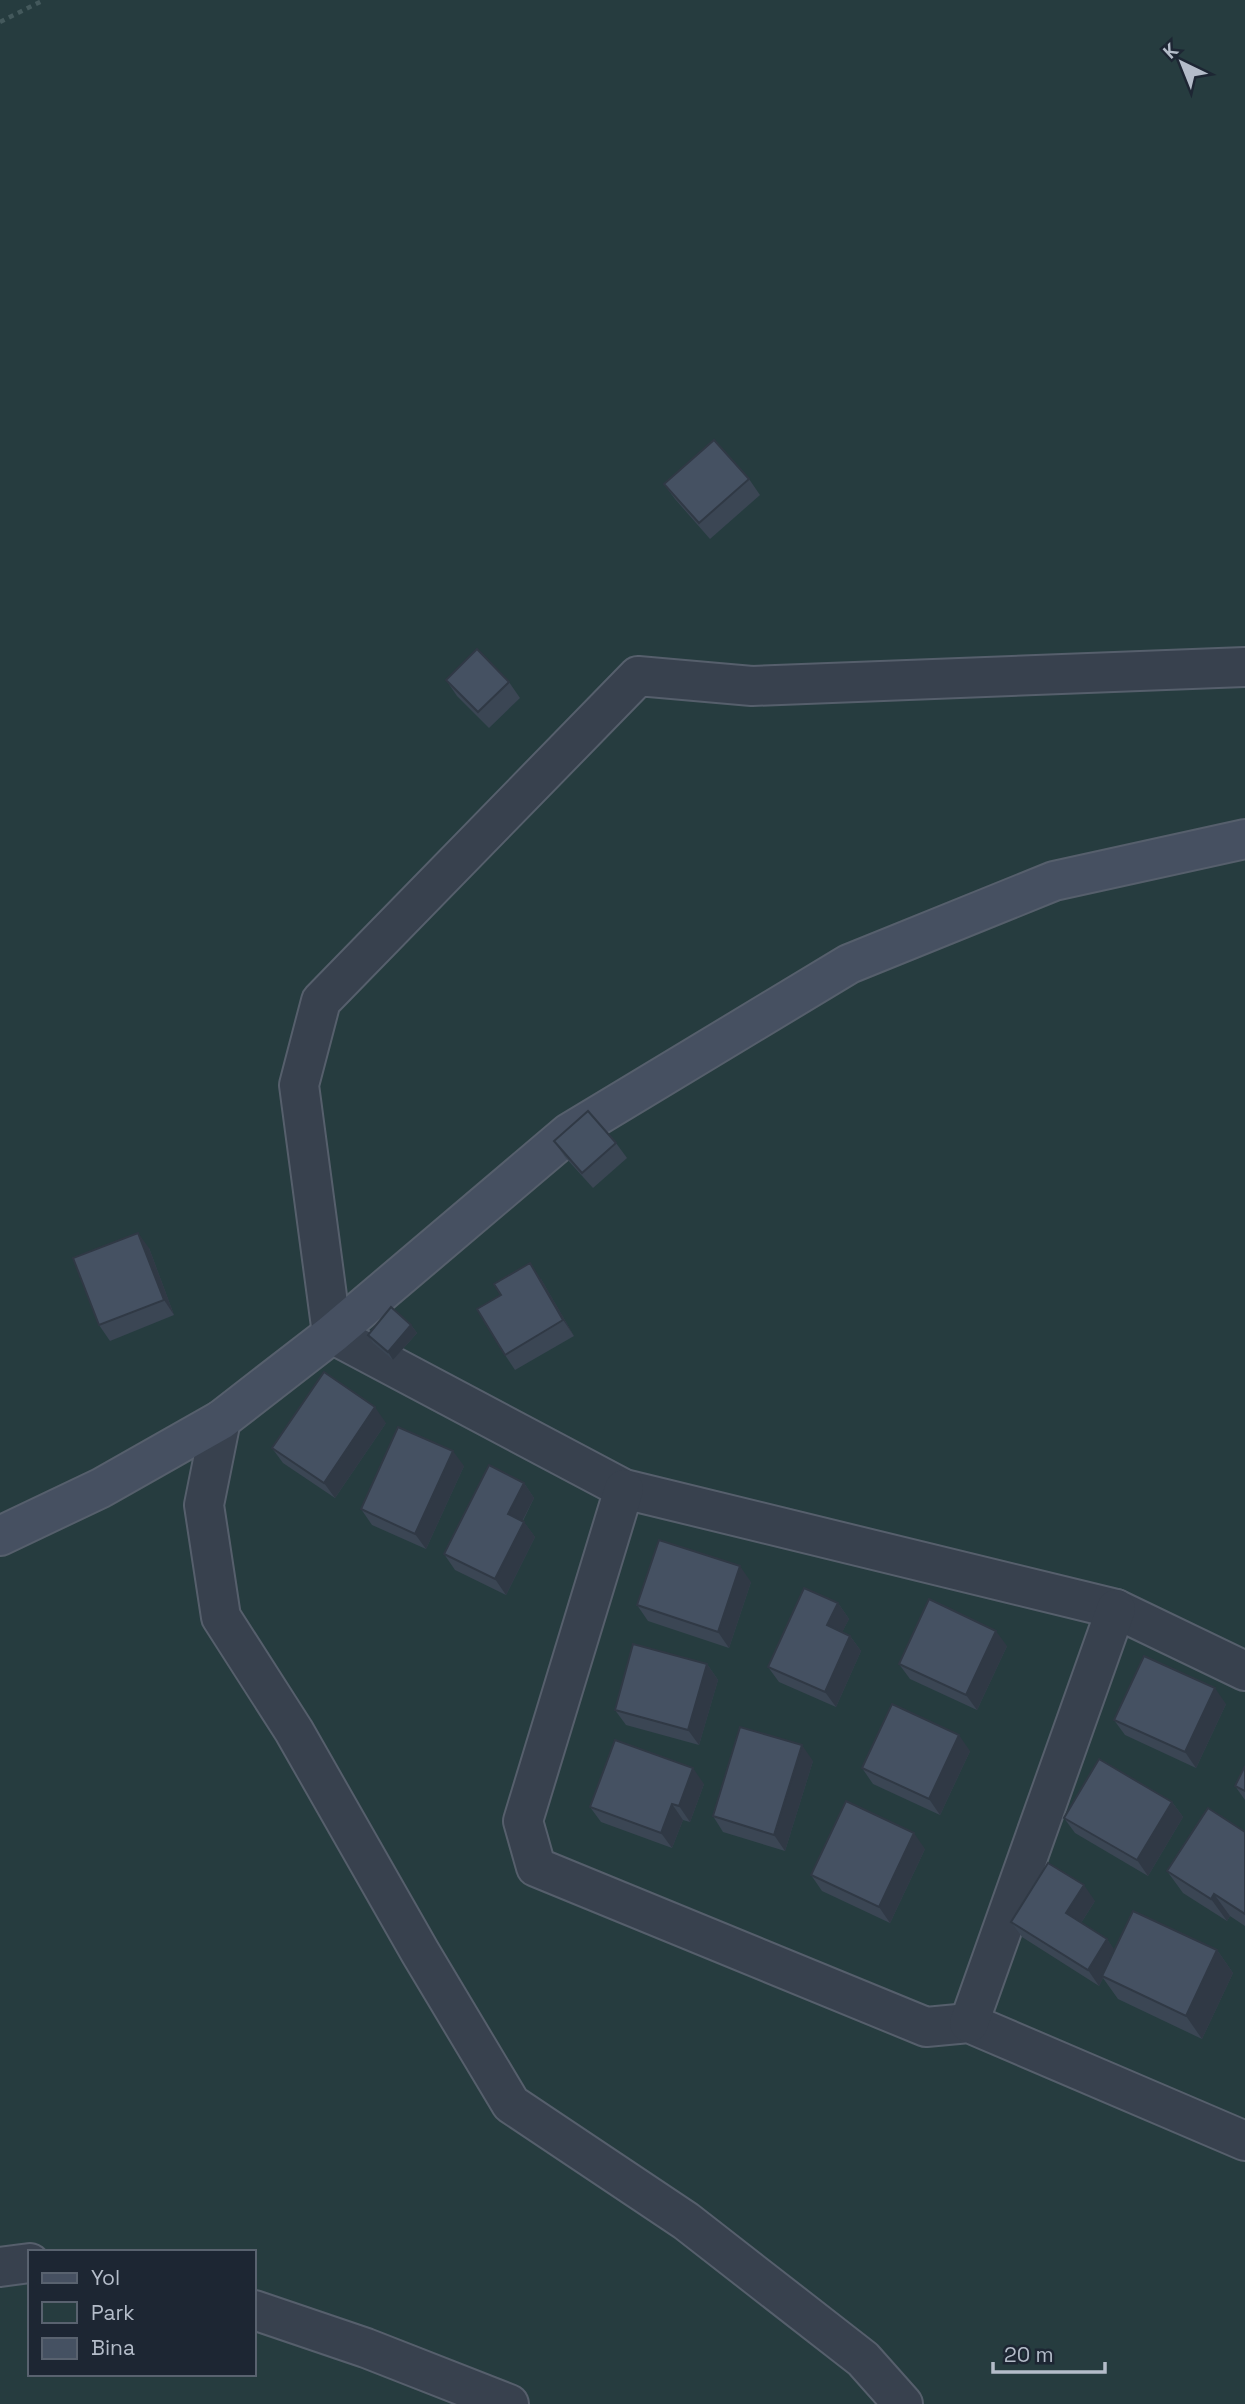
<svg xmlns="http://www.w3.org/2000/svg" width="1245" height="2404" viewBox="0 0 1245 2404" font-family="'Space Grotesk',sans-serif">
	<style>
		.green { fill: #263c3f; fill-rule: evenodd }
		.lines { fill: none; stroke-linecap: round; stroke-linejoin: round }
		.street-casing { stroke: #565f6c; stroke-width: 42 }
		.secondary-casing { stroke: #565f6c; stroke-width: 42 }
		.path { stroke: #44595c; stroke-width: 4.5; stroke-dasharray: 5 5; stroke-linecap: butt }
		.street { stroke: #38414e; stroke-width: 38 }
		.secondary { stroke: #465061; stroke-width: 38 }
		.wall { fill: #3b4654 }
		.shaded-wall { fill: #303945 }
		.building { fill: #455162; stroke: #303945; stroke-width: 2 }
	</style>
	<rect width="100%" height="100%" fill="#242f3e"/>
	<!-- green -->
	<path class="green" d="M0 0H1245V2404H0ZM30 2252H254V2374H30Z"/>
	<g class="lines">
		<defs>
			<g id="street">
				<path d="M1245 667 752 686 638 676 321 1001 299 1085 332 1334 624 1489 1116 1609 1245 1671"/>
				<path d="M221 1420 204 1505 221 1617 294 1731 420 1952 511 2104 686 2221 863 2359 903 2404"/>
				<path d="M624 1489 523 1821 536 1867 926 2027 969 2023 1245 2141"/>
				<path d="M969 2023 1116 1609"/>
				<path d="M0 2267 30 2263"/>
				<path d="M254 2310 366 2348 509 2404"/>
			</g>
			<path id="secondary" d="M0 1536 101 1488 221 1420 332 1334 569 1133 849 964 1054 881 1245 839"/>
		</defs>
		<!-- street casing -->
		<use href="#street" class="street-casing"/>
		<!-- secondary casing -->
		<use href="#secondary" class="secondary-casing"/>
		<!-- path -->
		<path class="path" d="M0 22 44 0"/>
		<!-- street -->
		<use href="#street" class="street"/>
		<!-- secondary -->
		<use href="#secondary" class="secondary"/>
	</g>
	<!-- wall -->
	<g class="wall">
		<path d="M749 479 760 495 710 539 675 499 664 484Z"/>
		<path d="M446 680 509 682 520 698 489 728 457 696Z"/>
		<path d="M554 1141 616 1143 627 1158 593 1188 565 1157Z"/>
		<path d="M149 1248 174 1315 110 1341 99 1325Z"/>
		<path d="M541 1279 574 1336 515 1370 505 1355Z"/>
		<path d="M411 1325 417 1333 393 1360 373 1343 368 1335Z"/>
		<path d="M386 1423 335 1498 283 1463 272 1448Z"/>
		<path d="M464 1466 426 1549 372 1525 361 1509Z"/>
		<path d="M524 1483 534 1498 523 1521 535 1537 506 1595 455 1570 444 1554Z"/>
		<path d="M751 1582 729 1648 648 1621 637 1605Z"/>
		<path d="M838 1603 849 1619 842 1632 850 1636 861 1651 836 1707 779 1682 768 1667Z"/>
		<path d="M1007 1646 977 1710 910 1679 899 1664Z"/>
		<path d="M707 1664 718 1680 699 1745 626 1725 615 1710Z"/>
		<path d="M1226 1704 1196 1768 1125 1735 1114 1720Z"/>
		<path d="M970 1751 940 1815 873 1784 862 1768Z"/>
		<path d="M813 1761 785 1851 723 1832 713 1816Z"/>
		<path d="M1245 1766V1800L1235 1786Z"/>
		<path d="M704 1784 690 1822 683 1820 672 1848 601 1822 590 1807Z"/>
		<path d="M1172 1802 1183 1817 1148 1876 1075 1833 1064 1818Z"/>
		<path d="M1245 1832V1926L1230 1916 1227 1921 1183 1893 1167 1871Z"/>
		<path d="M925 1849 890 1923 822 1891 811 1875Z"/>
		<path d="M1095 1901 1081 1923 1107 1939 1114 1950H1217L1233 1973 1202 2039 1118 1999 1103 1978 1099 1986 1022 1937 1011 1922Z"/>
	</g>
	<!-- shaded-wall -->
	<g class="shaded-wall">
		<path d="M138 1233 149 1248 174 1315 164 1300Z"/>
		<path d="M530 1263 541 1279 574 1336 563 1320Z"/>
		<path d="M411 1325 417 1333 393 1360 388 1352Z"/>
		<path d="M375 1407 386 1423 335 1498 324 1483Z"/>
		<path d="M453 1451 464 1466 426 1549 415 1534Z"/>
		<path d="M524 1483 534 1498 518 1529 508 1514Z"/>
		<path d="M524 1522 535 1537 506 1595 495 1579Z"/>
		<path d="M740 1566 751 1582 729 1648 718 1632Z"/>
		<path d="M838 1603 849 1619 838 1640 827 1625Z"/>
		<path d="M996 1631 1007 1646 977 1710 966 1695Z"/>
		<path d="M850 1636 861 1651 836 1707 825 1692Z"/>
		<path d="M707 1664 718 1680 699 1745 688 1730Z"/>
		<path d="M1215 1688 1226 1704 1196 1768 1185 1752Z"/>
		<path d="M959 1735 970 1751 940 1815 929 1799Z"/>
		<path d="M802 1745 813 1761 785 1851 774 1835Z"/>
		<path d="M693 1768 704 1784 690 1822 679 1806Z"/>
		<path d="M1172 1802 1183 1817 1148 1876 1137 1860Z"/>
		<path d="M672 1804 683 1820 672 1848 661 1833Z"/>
		<path d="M914 1833 925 1849 890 1923 879 1907Z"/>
		<path d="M1084 1885 1095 1901 1077 1929 1066 1913Z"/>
		<path d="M1214 1894 1230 1916 1227 1921 1211 1899Z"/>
		<path d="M1107 1939 1118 1955 1102 1976 1103 1978 1099 1986 1088 1970Z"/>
		<path d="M1217 1950 1233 1973 1202 2039 1186 2016Z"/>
	</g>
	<!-- building -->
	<g class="building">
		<path d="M714 440 749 479 699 523 664 484Z"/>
		<path d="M477 649 509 682 478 712 446 680Z"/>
		<path d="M588 1111 616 1143 582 1173 554 1141Z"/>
		<path d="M138 1233 164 1300 99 1325 73 1258Z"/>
		<path d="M530 1263 563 1320 505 1355 477 1309 501 1295 494 1284Z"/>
		<path d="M391 1307 411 1325 388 1352 368 1335Z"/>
		<path d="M324 1372 375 1407 324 1483 272 1448Z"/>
		<path d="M398 1427 453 1451 415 1534 361 1509Z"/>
		<path d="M489 1465 524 1483 508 1514 524 1522 495 1579 444 1554Z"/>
		<path d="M659 1540 740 1566 718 1632 637 1605Z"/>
		<path d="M804 1588 838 1603 827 1625 850 1636 825 1692 768 1667Z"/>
		<path d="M929 1599 996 1631 966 1695 899 1664Z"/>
		<path d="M633 1644 707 1664 688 1730 615 1710Z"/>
		<path d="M1144 1656 1215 1688 1185 1752 1114 1720Z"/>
		<path d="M892 1704 959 1735 929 1799 862 1768Z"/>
		<path d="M740 1727 802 1745 774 1835 713 1816Z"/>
		<path d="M615 1740 693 1768 679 1806 672 1804 661 1833 590 1807Z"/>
		<path d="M1099 1759 1172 1802 1137 1860 1064 1818Z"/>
		<path d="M1245 1766V1791L1235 1786Z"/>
		<path d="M846 1801 914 1833 879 1907 811 1875Z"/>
		<path d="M1208 1808 1245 1832V1914L1214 1894 1211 1899 1167 1871Z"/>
		<path d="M1048 1863 1084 1885 1066 1913 1107 1939 1088 1970 1011 1922Z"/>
		<path d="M1133 1911 1217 1950 1186 2016 1102 1976Z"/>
	</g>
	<!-- legend -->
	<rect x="28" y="2250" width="228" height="126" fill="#1d2633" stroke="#59626f" stroke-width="2"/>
	<rect x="42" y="2273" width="35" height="10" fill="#465061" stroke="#59626f" stroke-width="2"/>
	<text x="91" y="2285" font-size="21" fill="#b4bcc9">Yol</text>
	<rect x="42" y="2302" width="35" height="21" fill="#263c3f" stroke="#59626f" stroke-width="2"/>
	<text x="91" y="2320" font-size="21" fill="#b4bcc9">Park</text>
	<rect x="42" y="2338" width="35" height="21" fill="#455162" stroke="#59626f" stroke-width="2"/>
	<text x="91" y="2355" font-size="21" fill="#b4bcc9">Bina</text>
	<!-- north arrow -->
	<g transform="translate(1182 63) rotate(317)" stroke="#1d2633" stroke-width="5" paint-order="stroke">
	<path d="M0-5L12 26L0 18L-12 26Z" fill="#b4bcc9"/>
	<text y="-10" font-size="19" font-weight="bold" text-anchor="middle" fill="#b4bcc9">K</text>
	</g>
	<!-- scale -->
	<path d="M993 2362v10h112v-10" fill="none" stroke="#b4bcc9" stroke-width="3.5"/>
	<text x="1004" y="2362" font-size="21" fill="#b4bcc9" stroke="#1d2633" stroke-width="5" paint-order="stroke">20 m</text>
</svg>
